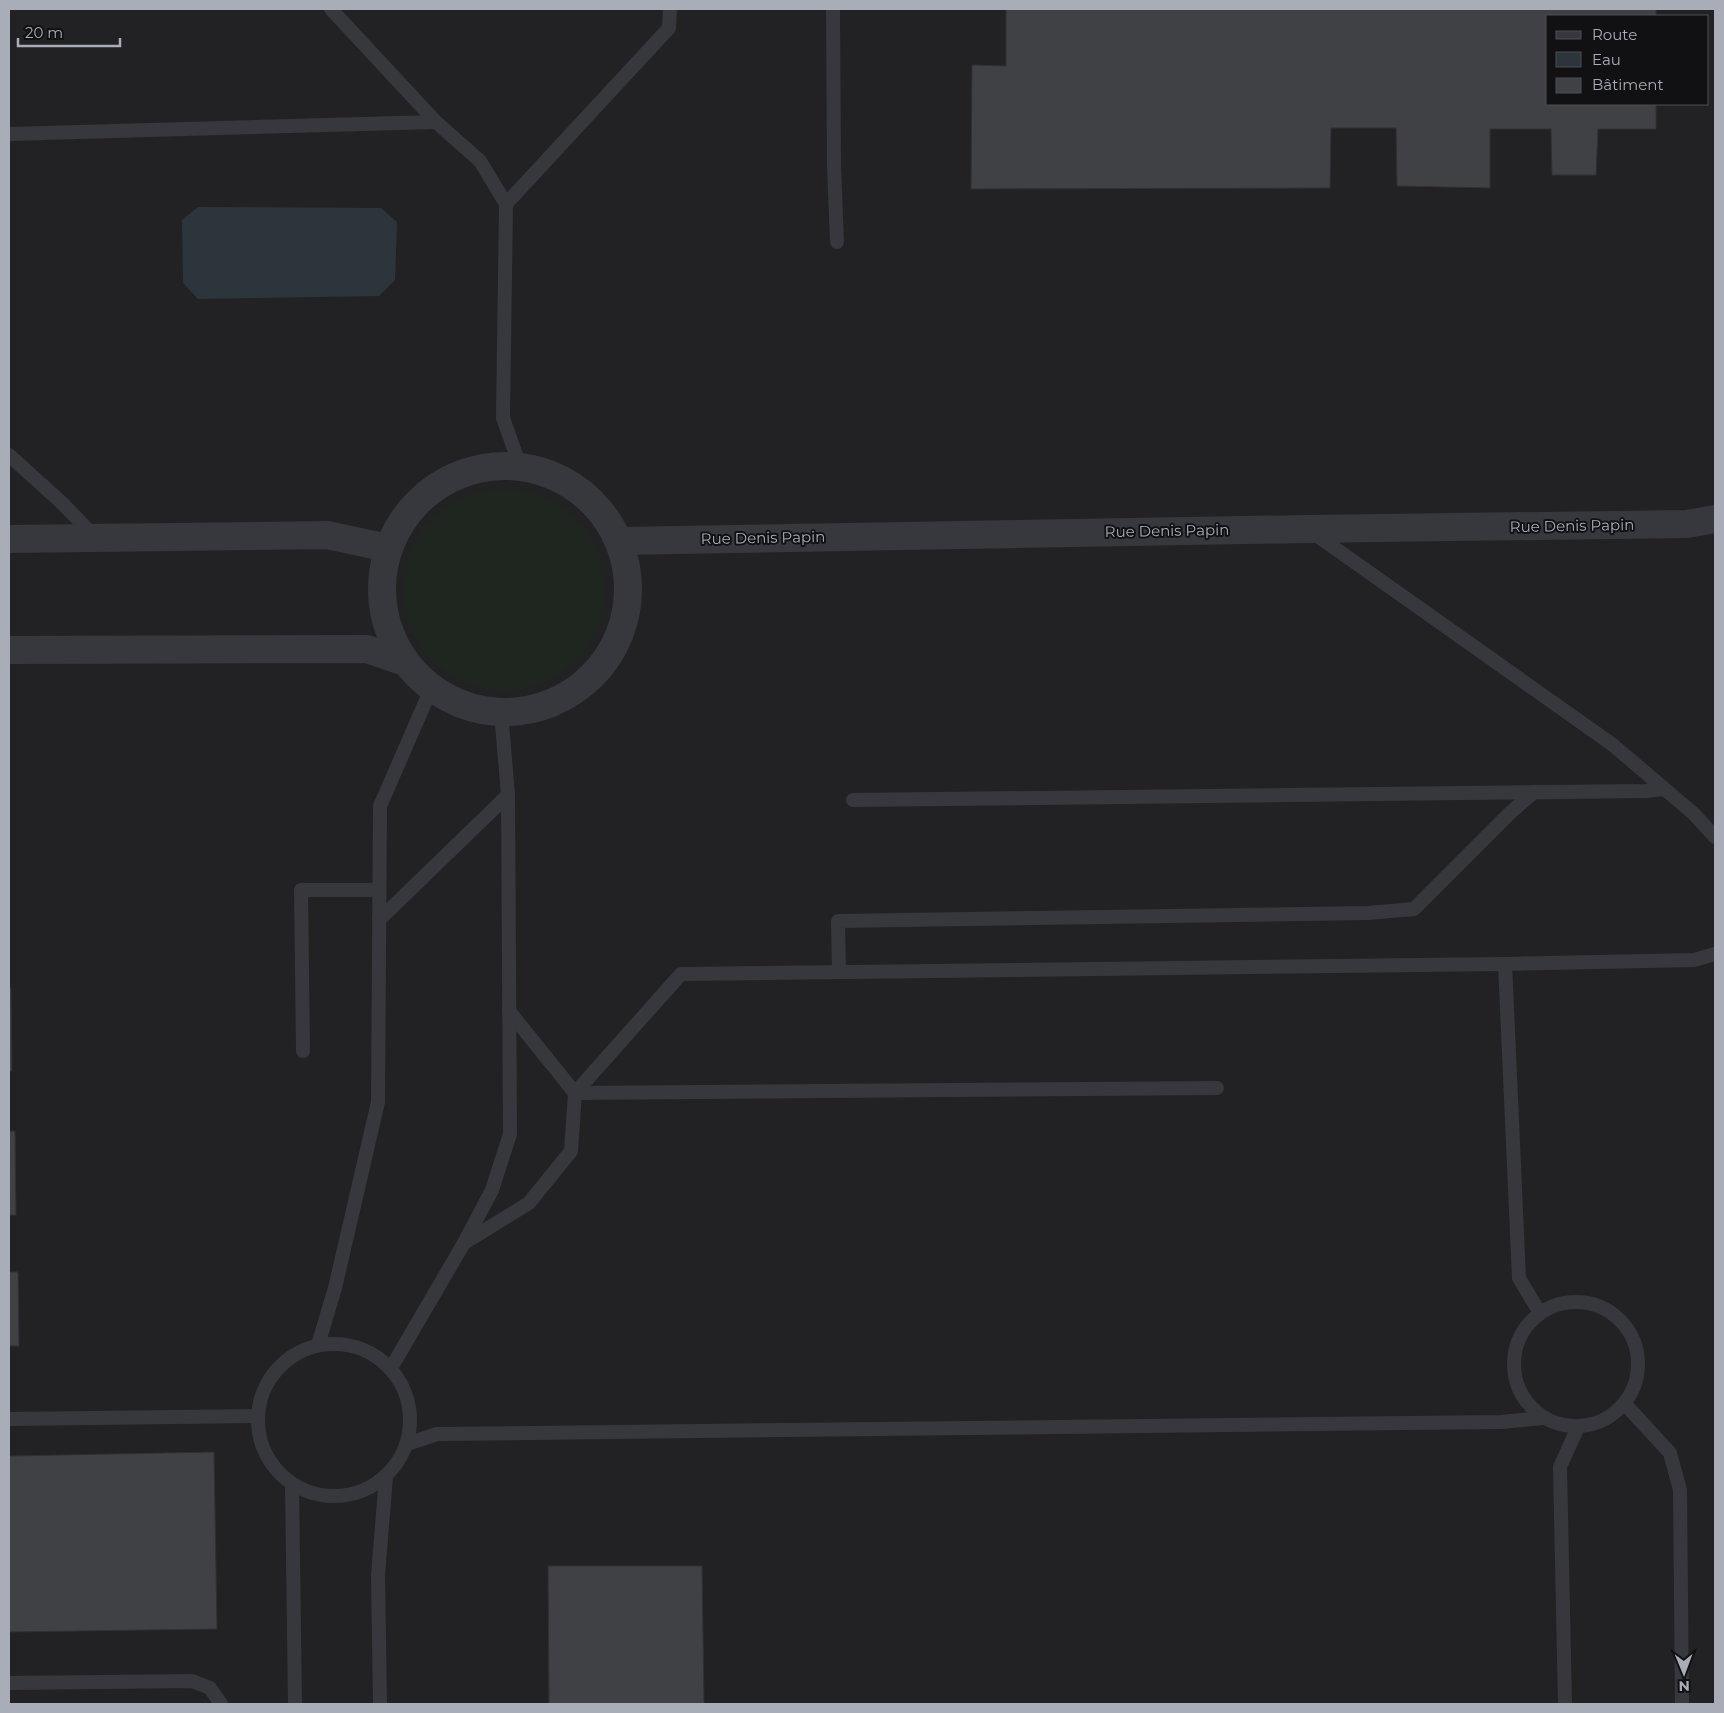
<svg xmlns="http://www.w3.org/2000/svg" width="1724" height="1713" viewBox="0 0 1724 1713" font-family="Montserrat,sans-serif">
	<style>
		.built { fill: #222225; fill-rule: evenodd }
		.green { fill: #1e261f }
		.water { fill: #2c353c }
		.building { fill: #404145; stroke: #303034 }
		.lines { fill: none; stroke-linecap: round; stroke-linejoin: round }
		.lane { stroke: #37383d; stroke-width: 14 }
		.street { stroke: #37383d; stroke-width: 28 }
		.labels { text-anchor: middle; stroke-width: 4; stroke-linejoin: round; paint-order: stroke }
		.street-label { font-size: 15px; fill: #a8adb8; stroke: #111113 }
	</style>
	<rect width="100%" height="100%" fill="#161618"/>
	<!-- built -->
	<path class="built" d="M9 9H1715V1704H9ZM1548 16H1708V104H1548Z"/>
	<!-- green -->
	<circle class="green" cx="504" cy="590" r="101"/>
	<!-- water -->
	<path class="water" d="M198 207 381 208 397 222 395 280 379 296 198 299 183 283 182 220Z"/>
	<!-- building -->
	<g class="building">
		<path d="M1006 9H1656V16H1548V104H1656V129H1598L1596 175H1552L1551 129H1490V188L1397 186 1396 128H1331L1330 188 971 189 972 65 1006 66Z"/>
		<path d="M9 988H11L12 1071H9Z"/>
		<path d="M9 1131H15L16 1215H9Z"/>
		<path d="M9 1272H18L19 1346H9Z"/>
		<path d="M214 1452 217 1629 9 1632V1456Z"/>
		<path d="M548 1566H702L704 1704H549Z"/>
	</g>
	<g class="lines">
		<!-- lane -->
		<g class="lane">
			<path d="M331 9 436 122 480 161 506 204"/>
			<path d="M833 9 834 166 837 242"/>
			<path d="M9 134 436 122"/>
			<path d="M9 455 62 503 96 538"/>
			<path d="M520 466 503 418 506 204 669 28 670 9"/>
			<path d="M1312 532 1613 745 1694 814 1715 837"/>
			<path d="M853 800 1645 791 1664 789"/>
			<path d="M379 920 508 795"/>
			<path d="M1505 964 1519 1278 1540 1313"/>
			<path d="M839 972 838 921 1368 913 1414 909 1510 813 1534 792"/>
			<path d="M509 1011 575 1093"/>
			<path d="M303 1051 301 890H379"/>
			<path d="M575 1093 1217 1088"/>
			<path d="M464 1243 529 1203 571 1151 575 1093 681 974 1505 964 1694 960 1715 954"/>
			<circle cx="1576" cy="1364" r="62"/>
			<circle cx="334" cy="1420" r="76"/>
			<path d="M318 1345 335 1288 378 1102 380 806 431 689"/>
			<path d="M391 1368 464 1243 492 1190 510 1134 508 795 501 712"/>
			<path d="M1625 1404 1670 1453 1680 1490 1682 1704"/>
			<path d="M9 1419 257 1416"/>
			<path d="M407 1444 437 1434 1501 1422 1543 1418"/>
			<path d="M292 1484 295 1704"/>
			<path d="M9 1683 192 1681 210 1688 221 1704"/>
			<path d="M380 1704 378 1575 386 1477"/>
			<path d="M1565 1704 1560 1467 1578 1427"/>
		</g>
		<!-- street -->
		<g class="street">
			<circle cx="505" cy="589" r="123"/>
			<path d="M9 539 327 535 388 548"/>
			<path d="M619 541 1307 529 1687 524 1715 519"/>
			<path d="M9 650 367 649 405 662"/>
		</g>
	</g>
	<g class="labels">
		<!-- street labels -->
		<g class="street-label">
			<text transform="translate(1572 526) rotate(-1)" y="5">Rue Denis Papin</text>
			<text transform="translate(1167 531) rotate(-1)" y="5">Rue Denis Papin</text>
			<text transform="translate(763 538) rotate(-1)" y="5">Rue Denis Papin</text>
		</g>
	</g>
	<!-- border -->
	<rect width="1724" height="1713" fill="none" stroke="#a8adb8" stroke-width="20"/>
	<!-- legend -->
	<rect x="1546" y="15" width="162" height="90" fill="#111113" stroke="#4d4f55"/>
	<rect x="1556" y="31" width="25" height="8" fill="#37383d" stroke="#4d4f55"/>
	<text x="1592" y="40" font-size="15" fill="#a8adb8">Route</text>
	<rect x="1556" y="52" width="25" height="15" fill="#2c353c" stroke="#4d4f55"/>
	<text x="1592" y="65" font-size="15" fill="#a8adb8">Eau</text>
	<rect x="1556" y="78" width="25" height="15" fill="#404145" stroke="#4d4f55"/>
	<text x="1592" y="90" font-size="15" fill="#a8adb8">Bâtiment</text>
	<!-- north arrow -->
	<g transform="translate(1684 1673) rotate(179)" stroke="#111113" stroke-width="4" paint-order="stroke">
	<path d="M0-4L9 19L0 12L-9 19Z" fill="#a8adb8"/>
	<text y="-8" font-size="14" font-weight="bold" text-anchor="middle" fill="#a8adb8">N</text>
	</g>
	<!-- scale -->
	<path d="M18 38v8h102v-8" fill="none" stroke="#a8adb8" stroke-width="2.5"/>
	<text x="25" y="38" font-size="15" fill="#a8adb8" stroke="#111113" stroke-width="4" paint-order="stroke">20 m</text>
</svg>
